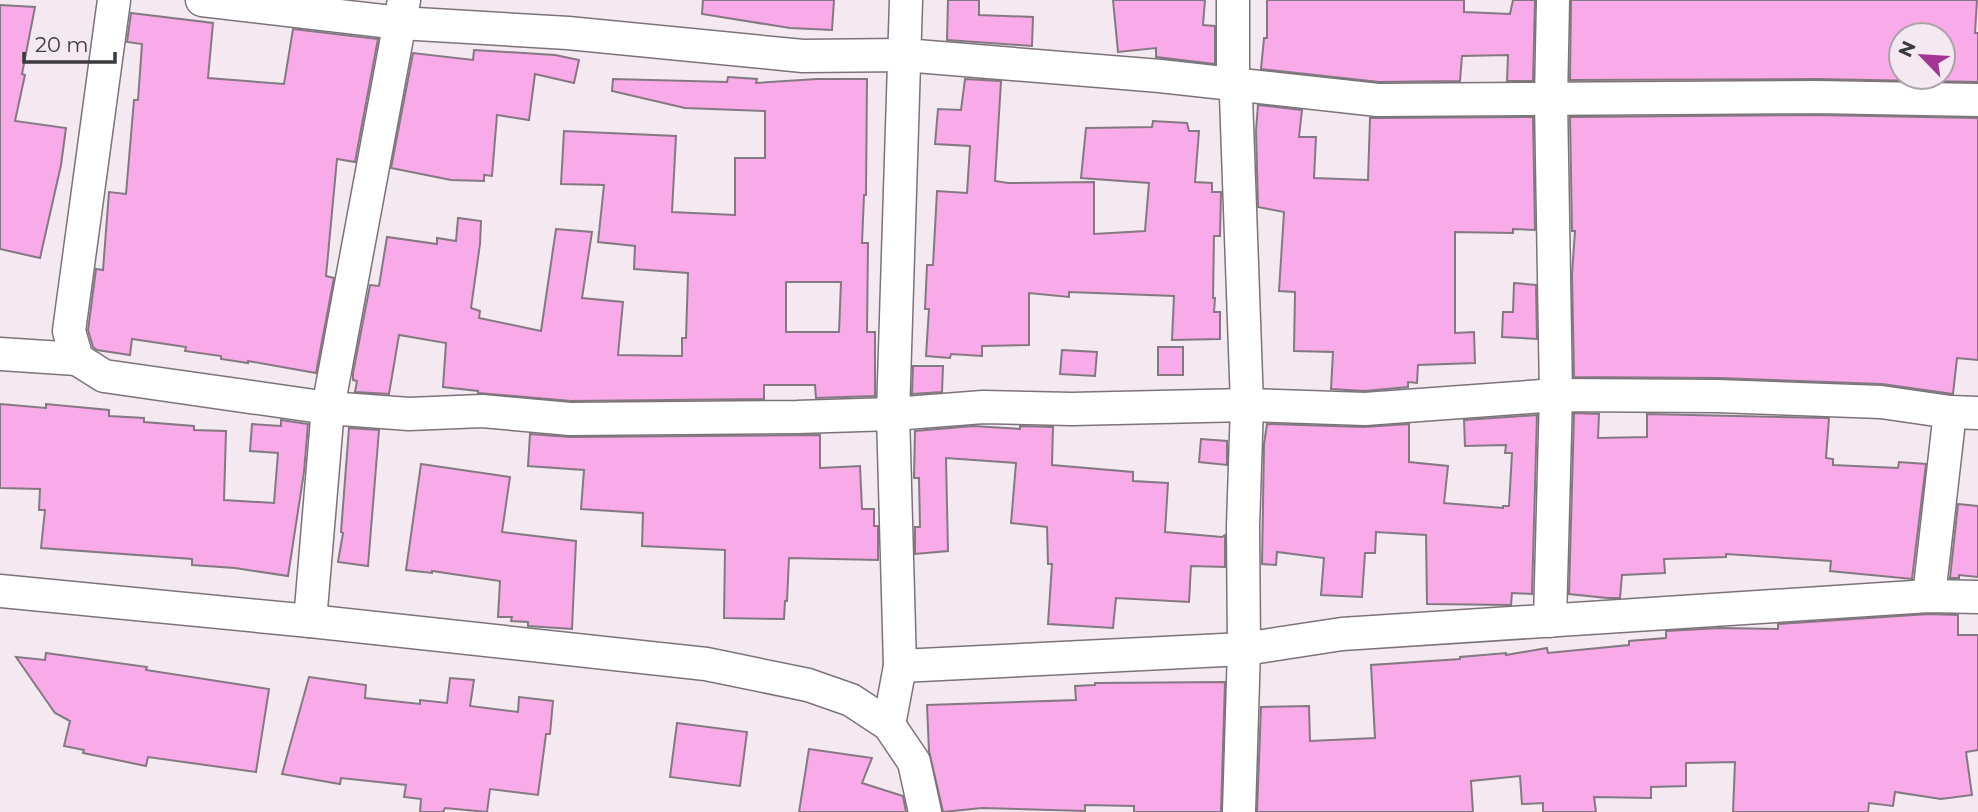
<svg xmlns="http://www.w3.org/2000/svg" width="1978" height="812" viewBox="0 0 1978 812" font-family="Montserrat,sans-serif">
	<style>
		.building { fill: #f8aae9; stroke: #847981; stroke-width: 2; fill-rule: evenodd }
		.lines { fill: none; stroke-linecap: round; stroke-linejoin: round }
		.minor-casing { stroke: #7c727a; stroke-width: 35 }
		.minor { stroke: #fff; stroke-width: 32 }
	</style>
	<rect width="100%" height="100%" fill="#f4e9f1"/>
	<!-- building -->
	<g class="building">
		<path d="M703 0H834L832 30 790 28 702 14Z"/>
		<path d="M948 0H979V15L1033 17 1032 46 947 40Z"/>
		<path d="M1113 0H1205L1203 25 1215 26V64L1156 57V48L1118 52Z"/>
		<path d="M1267 0H1464V12L1510 14 1513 0H1535L1533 81H1507L1508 55 1462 56 1460 81 1379 82 1261 69 1264 38H1267Z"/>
		<path d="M1571 0H1977L1975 33H1978V82L1816 79 1570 80ZM1901 35H1943V77H1901Z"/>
		<path d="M0 5 35 7 22 74 25 75 15 121 66 128 61 165 40 258 0 249Z"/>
		<path d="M131 13 213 23 208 78 284 84 293 29 378 39 355 162 337 159 326 276 334 278 316 373 248 361V363L221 359V356L185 351 186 347 132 339 130 355 97 350 93 347 88 330 96 269 103 270 109 192 126 194 134 100H138L142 44 127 42Z"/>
		<path d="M474 50 555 55 579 60 574 83 535 74 529 120 497 115 492 176 484 175V181L451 180 391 168 413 53 473 60Z"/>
		<path d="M728 77 757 79 756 83 817 79H867L866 195H864L862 243H868L867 332H875V396L816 398 815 385H764V399L571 401 478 393V391L443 387 446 343 399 335 389 394 355 392 357 381 353 380V373L370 285 379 286 387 237 437 244V238L456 241 458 218 481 221 480 244 471 308 480 311 479 318 541 331 556 229 592 232 582 298 623 302 618 355 682 356V338H686L688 273 634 269 635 246 598 242 604 185 561 184 564 131 676 136 672 212 735 215V158H765V111L685 108 612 91 613 79 727 82ZM786 282H841L839 332H786Z"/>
		<path d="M965 79 1001 81 995 181 1008 183 1094 182V234L1145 231 1149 183 1081 178 1086 128 1152 127 1153 121 1187 123 1189 131H1199L1195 182 1212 183V192H1221L1220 236H1214L1213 298H1215L1214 312H1220V339L1172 340 1174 296 1069 292V297L1029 293V345L982 346V356L951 354 950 358 926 356 929 309H925L927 265H933L937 191 967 193 970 146 935 144 938 109 961 110Z"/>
		<path d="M1258 105 1302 110 1299 137H1316L1314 178 1368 180 1370 118 1533 117 1535 230 1513 229V233L1455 232V333L1474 332 1475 363 1418 365 1417 383 1408 382V387L1365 391 1331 389 1333 352 1294 351 1295 292 1279 291 1284 212 1258 207 1256 131Z"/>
		<path d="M1816 115 1978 118V360L1957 358 1953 394 1882 384 1718 378 1574 377 1572 274 1575 231H1572L1570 117Z"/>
		<path d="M1514 283 1536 285 1537 339 1502 337 1503 312H1513Z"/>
		<rect x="1158" y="347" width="25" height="28"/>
		<path d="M1062 350 1097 352 1095 376 1060 374Z"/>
		<path d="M913 366H943L942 392 912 394Z"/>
		<path d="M0 404 46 408V404L109 410V416L144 418V422L194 426V430L226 431 224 500 274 503 278 453 250 451 252 424 281 426V420L308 424 304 472 288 576 235 568 192 565V559L41 548 45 510H39L40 489 0 488Z"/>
		<path d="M1574 413 1599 414 1598 438 1647 437V414L1829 418 1826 458 1833 459V465L1898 468 1899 462 1926 464 1912 579 1830 571 1831 561 1726 554V557L1664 559 1665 573 1622 575 1620 598H1607L1569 594Z"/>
		<path d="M1537 415 1532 594 1512 593 1511 605 1427 604 1426 535 1376 532 1375 553H1365L1362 597 1321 595 1324 558 1277 552 1276 565 1262 564 1264 444 1267 424 1364 427 1409 424V462L1448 466 1444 503 1503 508V506H1509L1512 453H1505L1506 445 1465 446 1464 420Z"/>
		<path d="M973 426 1020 429V426L1053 427 1052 465 1133 472V481L1168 483 1165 532 1222 537 1225 535V567L1191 566 1189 602 1116 598 1113 628 1048 624 1052 564H1048L1047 527 1011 523 1016 463 946 458 948 551 915 554V527H920L919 478H914L915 431Z"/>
		<path d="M349 428 379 430 368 566 338 562 343 533 341 532Z"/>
		<path d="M530 434 570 437 820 435V468L860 466 862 509H874V526H878V560L789 558 787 601H785L784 619 724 618 725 550 642 546 643 513 581 509 584 470 528 466Z"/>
		<path d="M1201 439 1227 441V465L1199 462Z"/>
		<path d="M421 464 510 477 502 532 576 541 572 629 528 626V622L511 621 512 617H498L500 581 432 571V573L406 570Z"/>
		<path d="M1958 504 1978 506V577L1959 575V578H1950Z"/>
		<path d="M1929 614 1958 615V635H1978V750L1966 752 1972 795 1941 799 1895 792 1893 806 1869 803 1868 812H1733L1735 762 1686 763V786L1651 787V798L1594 797 1596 812H1543V803L1522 804 1520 776 1471 781 1473 812H1257L1261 707 1309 706 1310 741 1375 738 1371 665 1460 659V657L1506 653V655L1547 648 1548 653 1629 645V641L1666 638V631L1720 628 1778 629V624Z"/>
		<path d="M46 653 147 667 146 670 269 689 256 772 148 757 146 766 83 753 84 750 64 746 70 721 55 713 16 657 45 660Z"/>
		<path d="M309 677 366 685 365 698 420 704V700L447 703 450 678 474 680 470 706 518 712 519 697 553 701 550 734H546L538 795 490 789 487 812 445 808 443 812H420L421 799 404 797 406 785 341 778 340 784 282 774Z"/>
		<path d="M1225 682 1221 812H1134V806L1085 805V811L982 808 943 812 929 751 927 705 1076 700 1075 686 1095 685V683Z"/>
		<path d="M677 723 747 732 740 786 670 777Z"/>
		<path d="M809 749 872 758 862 783 903 796 906 812H799Z"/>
	</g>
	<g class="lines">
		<defs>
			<g id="minor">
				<path d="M114 0 69 331 77 359 104 376 328 408 409 414 482 411 570 419 797 417 893 414 983 407 1072 409 1247 405 1365 409 1556 395 1717 396 1881 402 1950 412 1978 413"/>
				<path d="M202 0 400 23 568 33 803 56 904 55 1160 76 1378 100 1816 97 1978 100"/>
				<path d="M1233 0V83L1236 96 1247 405 1243 526 1244 649 1239 812"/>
				<path d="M0 354 77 359"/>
				<path d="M0 591 310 621 706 664 808 685 851 700 889 725 914 762 925 812"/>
				<path d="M1929 596 1950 412"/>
				<path d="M310 621 328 408 404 0"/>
				<path d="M1550 621 1556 395 1551 100 1553 0"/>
				<path d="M900 666 1244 649 1342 634 1929 596 1978 597"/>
				<path d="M889 725 900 666 893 414 906 0"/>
			</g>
		</defs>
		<!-- minor casing -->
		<use href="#minor" class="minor-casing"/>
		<!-- minor -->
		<use href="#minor" class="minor"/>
	</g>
	<!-- north arrow -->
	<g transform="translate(1922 56) rotate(295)"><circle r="33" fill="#f4e9f1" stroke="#aba3a9" stroke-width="2"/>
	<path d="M0-5L12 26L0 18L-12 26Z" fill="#a33594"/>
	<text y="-10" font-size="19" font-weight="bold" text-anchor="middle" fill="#3d393c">N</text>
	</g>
	<!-- scale -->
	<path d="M24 52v10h91v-10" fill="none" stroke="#3d393c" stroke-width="3.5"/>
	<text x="35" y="52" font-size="21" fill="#3d393c" stroke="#f4e9f1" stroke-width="5" paint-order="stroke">20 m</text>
</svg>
